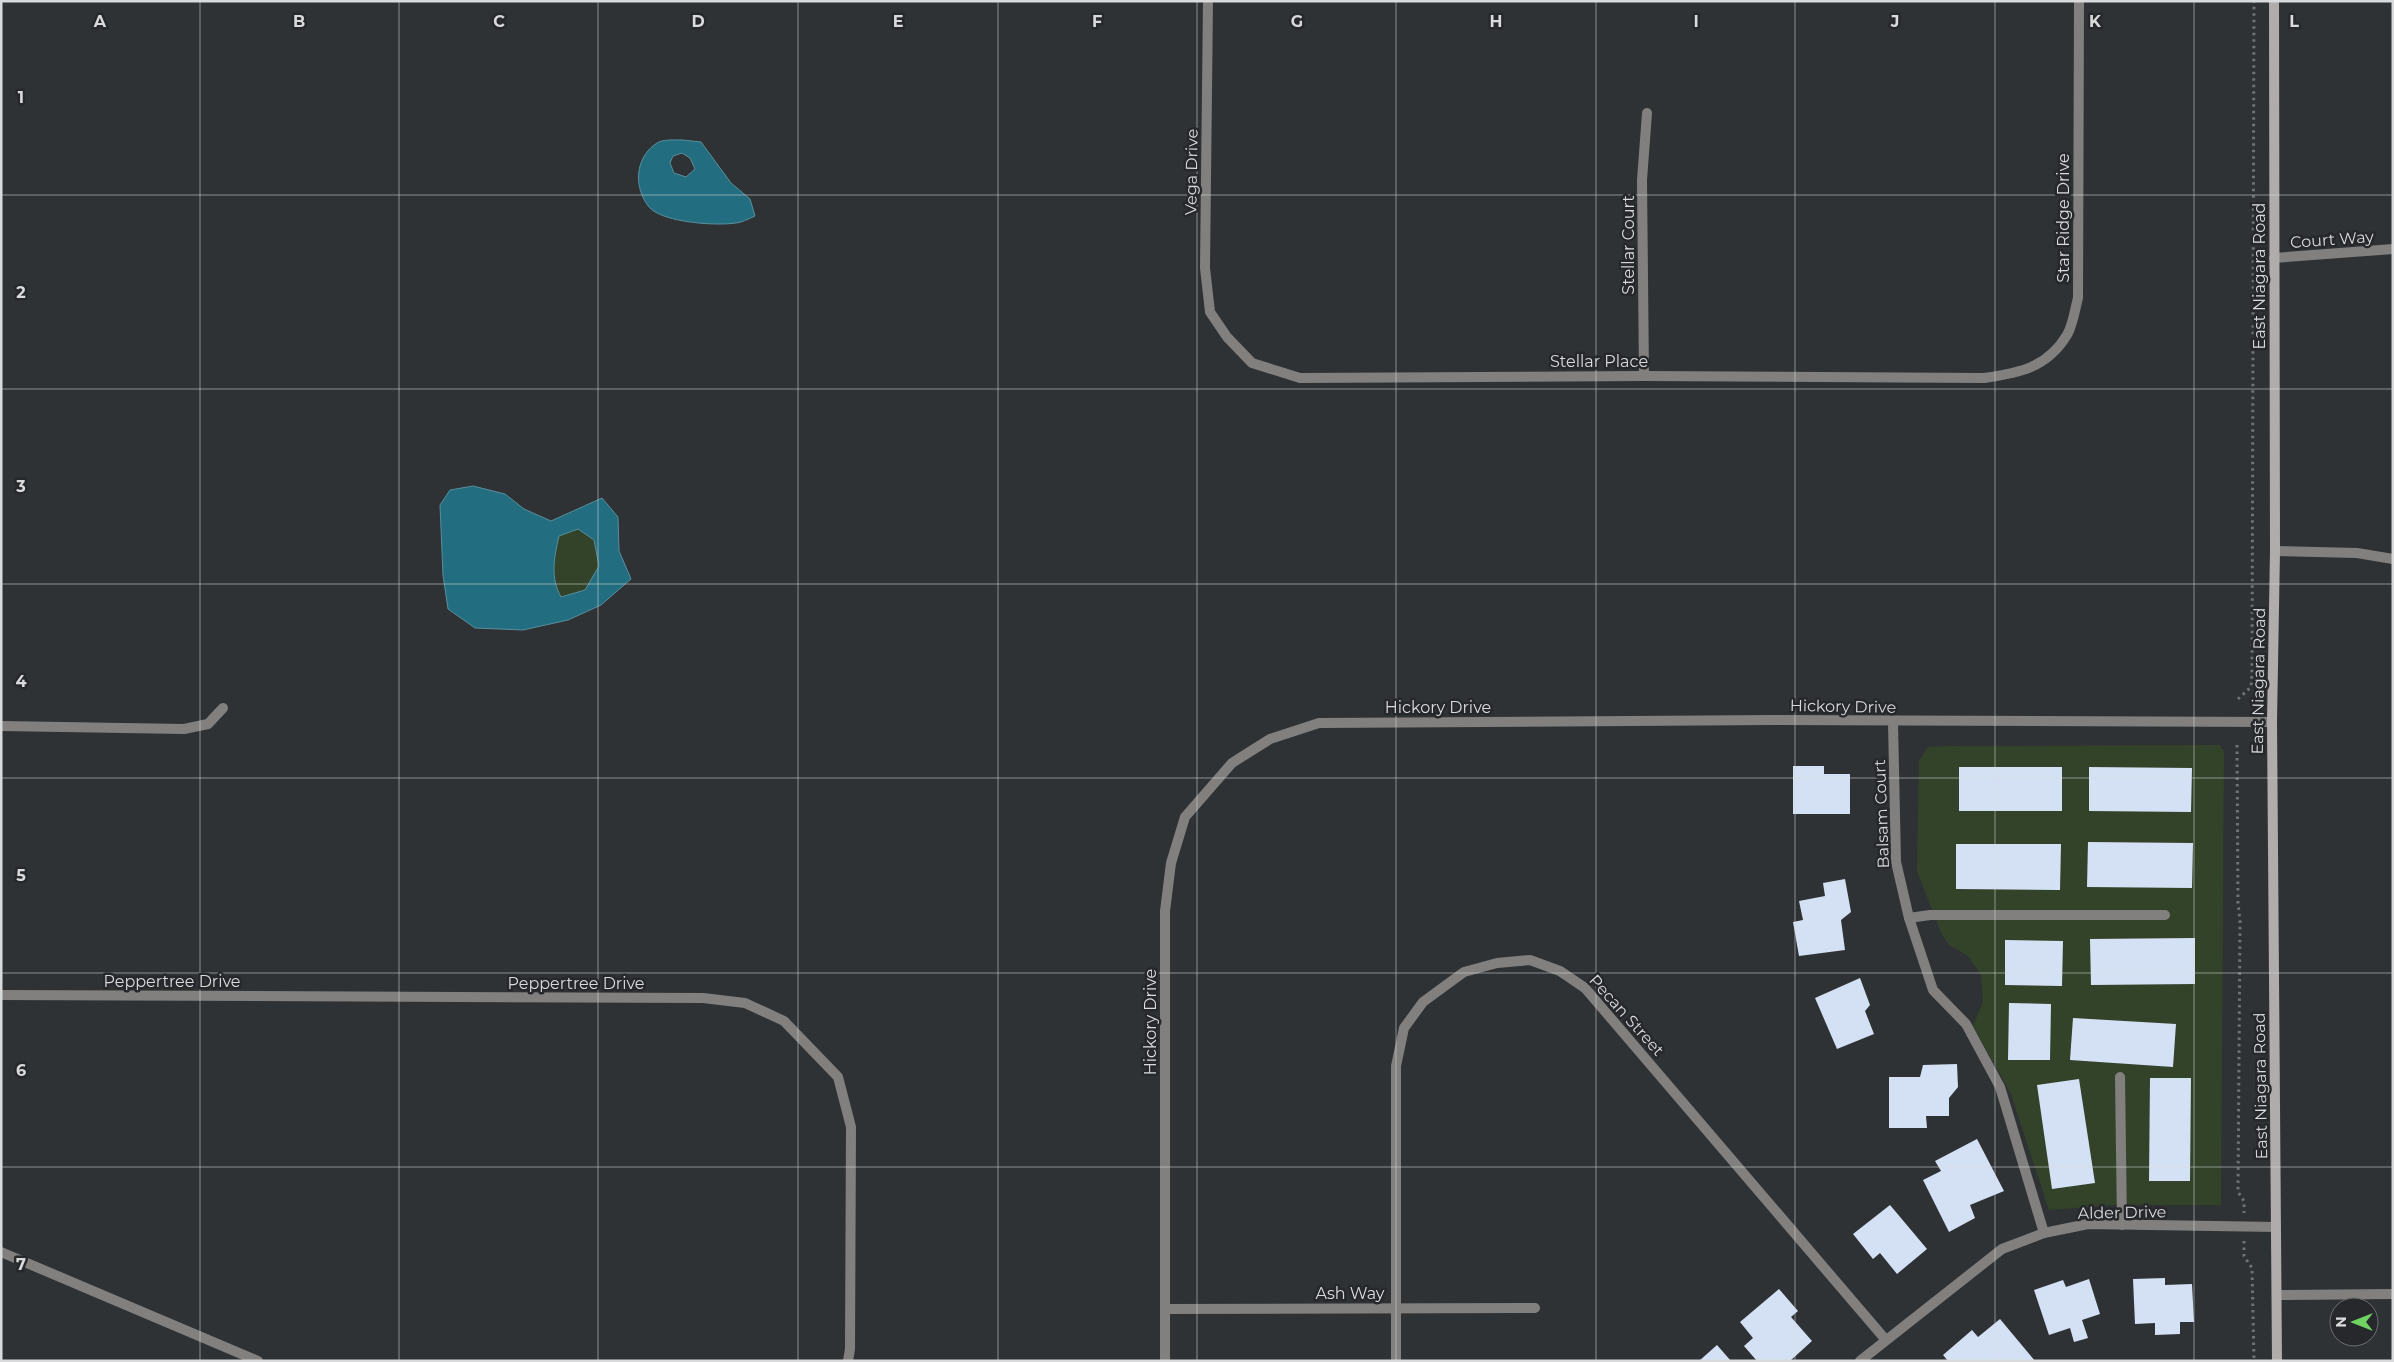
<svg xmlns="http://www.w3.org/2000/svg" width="2394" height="1362" viewBox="0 0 2394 1362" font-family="Montserrat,sans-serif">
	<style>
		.green { fill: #33432a }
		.water { fill: #226e80; stroke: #598e9c; fill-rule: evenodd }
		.building { fill: #d4e1f5 }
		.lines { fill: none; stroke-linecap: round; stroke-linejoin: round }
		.path { stroke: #707375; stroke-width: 3; stroke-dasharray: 2.5 4; stroke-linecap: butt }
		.lane { stroke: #82807f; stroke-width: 10 }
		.street { stroke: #82807f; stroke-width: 10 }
		.secondary { stroke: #b0acab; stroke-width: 10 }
		.grid { fill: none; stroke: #d8dadc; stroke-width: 1; stroke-opacity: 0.55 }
		.labels { text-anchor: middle; stroke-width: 5; stroke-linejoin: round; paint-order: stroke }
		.street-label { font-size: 16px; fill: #d8dadc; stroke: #26282b }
		.grid-label { font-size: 16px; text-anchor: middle; font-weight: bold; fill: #d8dadc; stroke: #26282b; stroke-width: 5; stroke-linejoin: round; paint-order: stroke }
	</style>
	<rect width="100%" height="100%" fill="#2f3235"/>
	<!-- green -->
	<g class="green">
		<path d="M578 529 594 540 599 566 585 590 561 597C549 575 554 559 559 536Z"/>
		<path d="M2220 745 2224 752 2221 1205H2112L2049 1210 2011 1094 1973 1026 1983 1002 1981 974 1967 955 1949 945 1942 935 1917 871 1919 761 1928 747 1948 746Z"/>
	</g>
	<!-- water -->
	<g class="water">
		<path d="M683 140 701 142 731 183 750 199 755 216C751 218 746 220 741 222 722 227 662 223 649 207 633 187 635 157 657 143 663 139 675 140 683 140ZM682 153 690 158 695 169 686 177 674 173 670 163 673 156Z"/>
		<path d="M473 486 505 494 524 509 551 521 602 498 618 517 619 551 631 579 601 605 568 620 523 630 475 628 448 609 443 575 440 505 450 490ZM578 529 594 540 599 566 585 590 561 597C550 577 554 558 559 536Z"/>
	</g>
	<!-- building -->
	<g class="building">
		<path d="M1793 766H1824V774H1850V814H1793Z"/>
		<rect x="1959" y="767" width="103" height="44"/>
		<path d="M2089 767 2192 768 2191 812 2089 811Z"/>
		<path d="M2088 842 2193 843 2192 888 2087 887Z"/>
		<path d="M1956 844H2061L2060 890 1956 889Z"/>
		<path d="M1845 879 1851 912 1841 920 1845 950 1799 956 1793 922 1803 920 1799 901 1825 896 1823 883Z"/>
		<path d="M2195 938V984L2091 985 2090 939Z"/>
		<path d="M2005 940 2063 941 2062 986 2005 985Z"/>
		<path d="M1860 978 1870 1005 1865 1011 1874 1034 1837 1049 1815 998Z"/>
		<path d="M2009 1003 2051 1004 2050 1060H2008Z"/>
		<path d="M2073 1018 2176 1024 2173 1067 2070 1060Z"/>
		<path d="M1957 1064 1958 1087 1949 1098V1116H1926L1927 1128H1889V1077H1920L1923 1065Z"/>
		<path d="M2150 1078H2191L2190 1181H2149Z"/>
		<path d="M2079 1079 2095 1183 2052 1189 2037 1085Z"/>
		<path d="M1977 1139 2004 1191 1970 1205 1975 1218 1949 1232 1923 1180 1941 1171 1935 1161Z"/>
		<path d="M1890 1205 1927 1249 1897 1274 1880 1253 1873 1259 1853 1234Z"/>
		<path d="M2165 1278V1285L2192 1284 2194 1322H2180V1334L2155 1335V1323L2135 1324 2133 1279Z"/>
		<path d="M2089 1279 2100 1314 2082 1320 2088 1338 2074 1342 2070 1328 2049 1335 2034 1290 2063 1280 2066 1287Z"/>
		<path d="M1779 1289 1798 1311 1791 1317 1812 1341 1790 1361H1757L1744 1346 1753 1338 1740 1322Z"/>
		<path d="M2000 1319 2035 1361H1948L1943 1355 1972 1330 1978 1337Z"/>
		<path d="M1717 1345 1731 1361H1699Z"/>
	</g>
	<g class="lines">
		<!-- path -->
		<g class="path">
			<path d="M2238 699 2251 687 2252 675 2254 1"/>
			<path d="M2237 745 2238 903 2240 921 2238 1192 2244 1201V1213"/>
			<path d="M2244 1241V1256L2252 1268 2254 1361"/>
		</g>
		<!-- lane -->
		<path class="lane" d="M1 726 184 729 208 724 223 708"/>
		<!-- street -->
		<g class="street">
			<path d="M1208 1 1205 268 1210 312 1227 337 1252 363 1300 378 1644 376 1984 378C2019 373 2047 368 2067 335 2073 325 2075 309 2078 298L2079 1"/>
			<path d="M2274 258 2393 249"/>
			<path d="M1644 376 1642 180 1647 113"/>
			<path d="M2275 551 2357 553 2393 559"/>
			<path d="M1893 722 1896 862 1909 918 1933 990 1966 1024 2000 1087 2044 1233"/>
			<path d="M1909 918 1930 915H2165"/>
			<path d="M1 995 703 998 745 1003 784 1021 838 1077 851 1127 850 1349 848 1361"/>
			<path d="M2120 1077 2122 1225"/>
			<path d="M1 1252 258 1361"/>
			<path d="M2277 1295 2393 1294"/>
			<path d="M1165 1309 1535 1308"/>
			<path d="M1165 1361V911L1171 863 1185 817 1232 763 1270 739 1319 723 1772 720 2272 722"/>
			<path d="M1396 1361V1066L1404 1028 1423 1002 1464 972 1497 963 1530 960 1560 971 1585 988 1885 1339"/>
			<path d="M1860 1361 2002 1249 2044 1233 2088 1224 2276 1227"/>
		</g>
		<!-- secondary -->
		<path class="secondary" d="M2274 1 2275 551 2272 722 2277 1361"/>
	</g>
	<!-- grid -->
	<path class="grid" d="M200 1V1361M399 1V1361M598 1V1361M798 1V1361M998 1V1361M1197 1V1361M1396 1V1361M1596 1V1361M1795 1V1361M1995 1V1361M2194 1V1361M1 195H2393M1 389H2393M1 584H2393M1 778H2393M1 973H2393M1 1167H2393"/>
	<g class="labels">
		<!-- street labels -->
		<g class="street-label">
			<text transform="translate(1191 172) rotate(-89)" y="6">Vega Drive</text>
			<text transform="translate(2063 218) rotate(-90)" y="6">Star Ridge Drive</text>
			<text transform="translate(2332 239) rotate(-4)" y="6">Court Way</text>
			<text transform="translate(1628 245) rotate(-90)" y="6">Stellar Court</text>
			<text transform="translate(2259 276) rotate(-90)" y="6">East Niagara Road</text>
			<text x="1599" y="367">Stellar Place</text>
			<text transform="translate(2258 681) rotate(-89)" y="6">East Niagara Road</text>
			<text transform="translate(1843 706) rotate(1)" y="6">Hickory Drive</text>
			<text x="1438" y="713">Hickory Drive</text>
			<text transform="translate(1881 814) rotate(-92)" y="6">Balsam Court</text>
			<text x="172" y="987">Peppertree Drive</text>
			<text x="576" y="989">Peppertree Drive</text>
			<text transform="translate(1627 1015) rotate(48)" y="6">Pecan Street</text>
			<text transform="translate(1150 1022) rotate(-90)" y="6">Hickory Drive</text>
			<text transform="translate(2260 1086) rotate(-91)" y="6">East Niagara Road</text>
			<text transform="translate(2122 1212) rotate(-1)" y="6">Alder Drive</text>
			<text x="1350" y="1299">Ash Way</text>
		</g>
	</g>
	<g class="grid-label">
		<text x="100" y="27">A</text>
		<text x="299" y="27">B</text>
		<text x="499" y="27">C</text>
		<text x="698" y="27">D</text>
		<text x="898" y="27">E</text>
		<text x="1097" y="27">F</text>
		<text x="1297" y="27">G</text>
		<text x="1496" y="27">H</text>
		<text x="1696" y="27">I</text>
		<text x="1895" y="27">J</text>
		<text x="2095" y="27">K</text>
		<text x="2294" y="27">L</text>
		<text x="21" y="103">1</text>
		<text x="21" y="298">2</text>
		<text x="21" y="492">3</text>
		<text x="21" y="687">4</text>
		<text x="21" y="881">5</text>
		<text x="21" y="1076">6</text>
		<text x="21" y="1270">7</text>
	</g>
	<!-- border -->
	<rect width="2394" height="1362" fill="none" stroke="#d8dadc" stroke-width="5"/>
	<!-- north arrow -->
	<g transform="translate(2354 1322) rotate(270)"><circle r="24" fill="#26282b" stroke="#6d6f72"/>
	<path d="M0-4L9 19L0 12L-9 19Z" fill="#6ed361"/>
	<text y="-8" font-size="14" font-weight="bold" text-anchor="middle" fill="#d8dadc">N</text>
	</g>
</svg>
